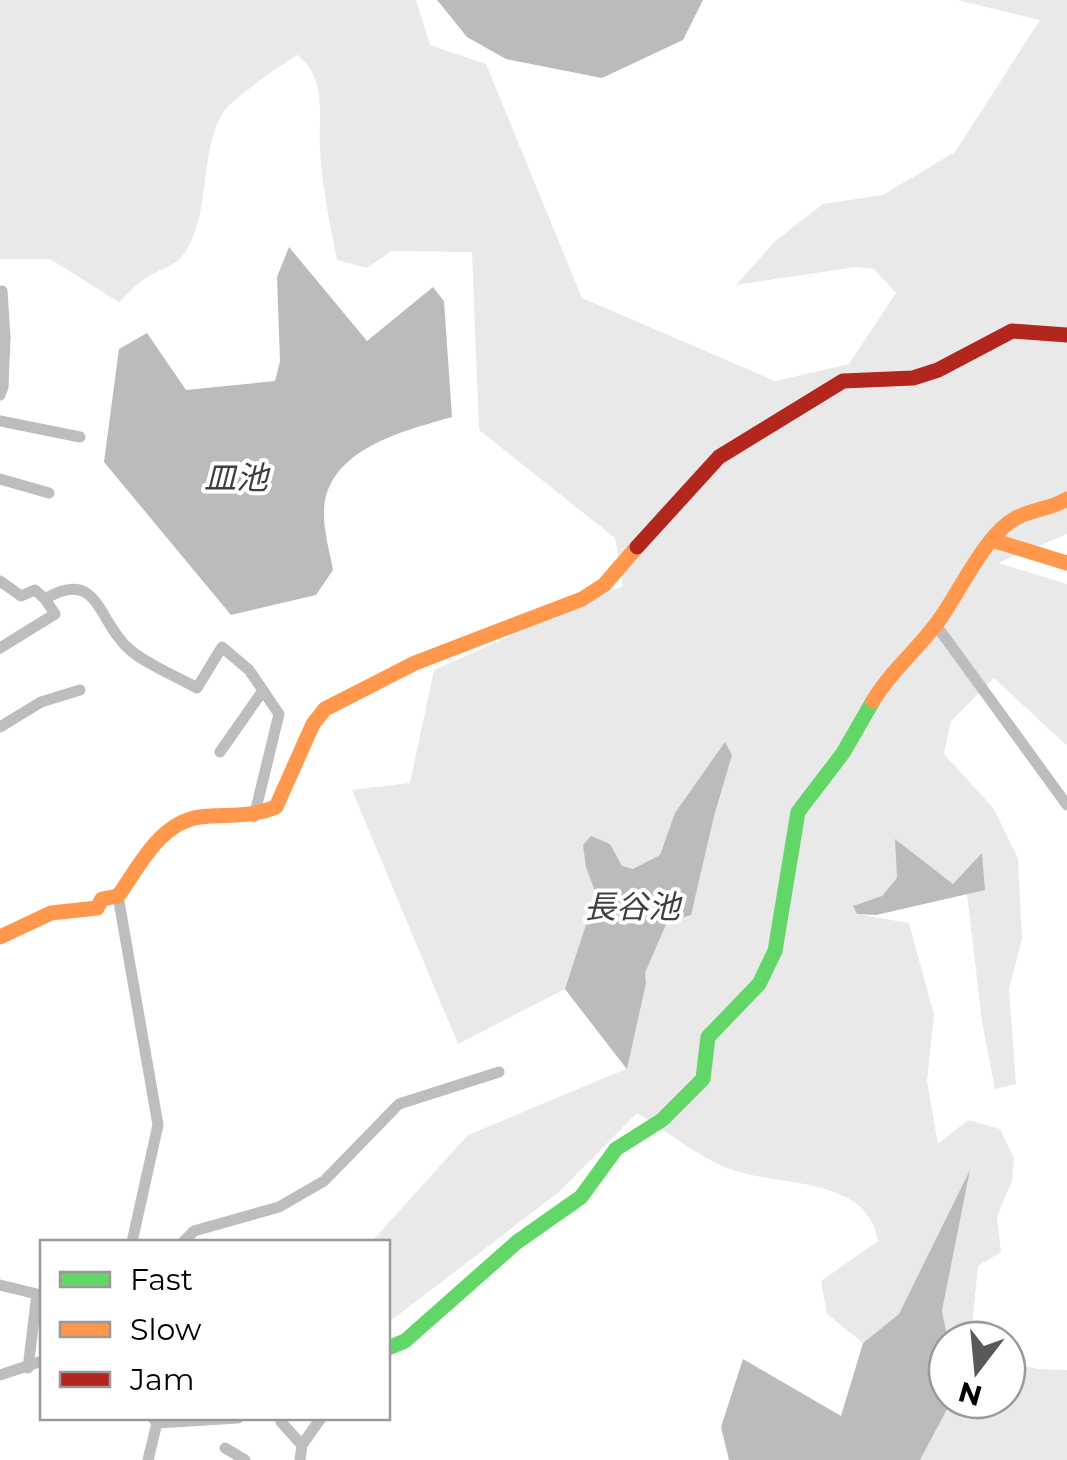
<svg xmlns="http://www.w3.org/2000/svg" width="1067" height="1460" viewBox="0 0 1067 1460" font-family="Montserrat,'Noto Sans JP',sans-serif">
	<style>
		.green { fill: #e9e9e9 }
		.water { fill: #bbb }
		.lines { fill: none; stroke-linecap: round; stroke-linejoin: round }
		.street { stroke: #bdbdbd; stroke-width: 11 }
		.fast { stroke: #63d668; stroke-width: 15 }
		.slow { stroke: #ff974d; stroke-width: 15 }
		.jam { stroke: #b3261e; stroke-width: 15 }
		.labels { text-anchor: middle; stroke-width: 8; stroke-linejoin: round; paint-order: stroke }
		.water-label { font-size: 32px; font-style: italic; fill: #3f3f3f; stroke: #fff }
	</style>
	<rect width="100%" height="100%" fill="#fff"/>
	<!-- green -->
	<g class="green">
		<path d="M0 0H416L430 45 486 64 582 298 775 381 849 364 896 293 874 269 855 267 736 285 775 241 823 204 883 195 955 152 1040 20 957 0H1067V534L998 563 1067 584V746L994 678 951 721 944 754 994 809 1018 859 1022 939 1009 989 1016 1084 995 1089 982 1022 967 894 985 889 963 874 953 884 896 840 898 878 882 896 857 914 909 923 934 1015 927 1081 938 1144 968 1120 1000 1129 1014 1158 1012 1181 997 1216 1001 1252 978 1266 971 1335 975 1340H948L942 1311 969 1175 899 1314 863 1343 827 1314 821 1281 878 1241C868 1175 776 1187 730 1169 700 1158 665 1130 637 1113L559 1192 388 1323V1242H371L468 1135 626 1069 565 989 458 1044 352 790 410 783 434 670 623 586 615 538 479 430 472 252 392 251 367 268 337 260C330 224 322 186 320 150 318 115 328 81 298 55 284 62 233 99 225 110 198 149 212 209 186 251 177 266 162 268 148 277 137 283 128 294 119 302L50 259H0Z"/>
		<path d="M1007 1362 1038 1369 1067 1370V1460H920L952 1400H1007Z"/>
	</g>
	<!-- water -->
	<g class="water">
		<path d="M437 0H703L683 40 602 78 506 59 467 37Z"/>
		<path d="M289 247 367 341 433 287 444 301 452 417C403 431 323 450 324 515 324 533 330 553 333 570L316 595 231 615 104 462 119 349 147 333 186 390 275 381 280 361 277 277Z"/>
		<path d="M725 742 732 755 714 816 691 915 667 922 645 973 646 983 627 1069 565 989 596 894 586 867 583 845 591 836 610 844 622 866 633 869 660 855 675 813Z"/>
		<path d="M895 839 953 884 982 853 985 890 876 915 857 914 853 906 882 896 897 878Z"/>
		<path d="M970 1170 942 1311 948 1340 947 1400H952L920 1460H729L721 1427 743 1359 841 1416 863 1343 899 1314Z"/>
	</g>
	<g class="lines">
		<!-- street -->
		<g class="street">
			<path d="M2 291 5 337"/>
			<path d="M0 337H5L3 387 0 395"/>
			<path d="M0 421 80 437"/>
			<path d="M0 479 49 493"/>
			<path d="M0 581 21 596 35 590 45 599C99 567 97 621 129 649 147 665 176 676 197 688L222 647 249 670 279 714 254 817"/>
			<path d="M936 625 1067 805"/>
			<path d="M0 648 55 614 45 599"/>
			<path d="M0 727 41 702 80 690"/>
			<path d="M220 752 262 692"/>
			<path d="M118 896 158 1125 132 1242"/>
			<path d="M183 1242 194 1231 279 1207 324 1181 399 1104 499 1072"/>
			<path d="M0 1285 37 1294 28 1368"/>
			<path d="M0 1375 42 1361"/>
			<path d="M281 1422 302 1445"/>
			<path d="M157 1423 238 1418"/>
			<path d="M225 1448 245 1460"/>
			<path d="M148 1460 157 1423 153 1418"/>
			<path d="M300 1460 302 1445 321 1418"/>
		</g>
		<!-- fast -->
		<path class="fast" d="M388 1348 405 1341 517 1242 581 1197 616 1149 662 1120 703 1079 708 1037 759 984 775 951 798 812 843 753 873 701"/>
		<!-- slow -->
		<g class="slow">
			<path d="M992 540 1067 563"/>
			<path d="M873 701C891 671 917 650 937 623 959 594 985 534 1016 518 1033 509 1051 509 1067 499"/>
			<path d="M0 937 51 913 97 908 102 899 118 896C139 867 160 822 200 817 227 814 249 818 276 807L313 724 325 709 415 663 582 599 604 585 637 547"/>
		</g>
		<!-- jam -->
		<path class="jam" d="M637 547 719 457 843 381 913 378 938 370 1012 331 1067 335"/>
	</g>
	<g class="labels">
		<!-- water labels -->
		<g class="water-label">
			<text x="236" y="489">皿池</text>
			<text x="632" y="918">長谷池</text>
		</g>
	</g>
	<!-- legend -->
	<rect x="40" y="1240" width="350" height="180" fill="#ffffff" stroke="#999999" stroke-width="2.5"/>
	<rect x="60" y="1272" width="50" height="15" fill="#63d668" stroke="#999999" stroke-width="2.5"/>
	<text x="130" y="1290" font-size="30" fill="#000000">Fast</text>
	<rect x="60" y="1322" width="50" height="15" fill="#ff974d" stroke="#999999" stroke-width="2.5"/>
	<text x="130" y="1340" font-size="30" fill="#000000">Slow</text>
	<rect x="60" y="1372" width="50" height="15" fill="#b3261e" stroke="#999999" stroke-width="2.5"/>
	<text x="130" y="1390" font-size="30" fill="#000000">Jam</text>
	<!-- north arrow -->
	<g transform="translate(977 1370) rotate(196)"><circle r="48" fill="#ffffff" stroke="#999999" stroke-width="2.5"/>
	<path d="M0-8L18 38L0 25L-18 38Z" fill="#595959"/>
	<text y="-15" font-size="28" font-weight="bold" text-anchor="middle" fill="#000000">N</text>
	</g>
</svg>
